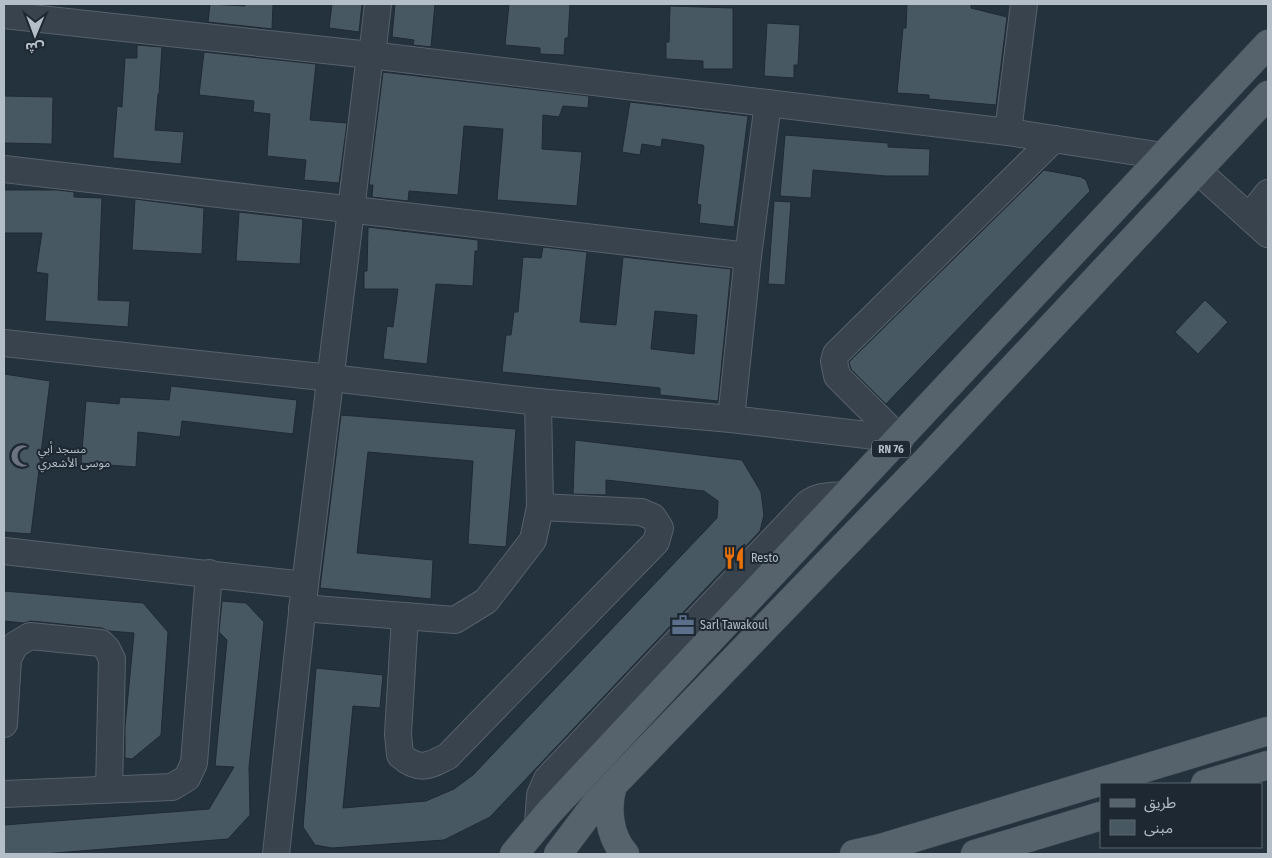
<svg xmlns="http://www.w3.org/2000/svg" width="1272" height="858" viewBox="0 0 1272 858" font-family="'Fira Sans Condensed','Noto Sans Arabic',sans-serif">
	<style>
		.building { fill: #485863; stroke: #1f2a34; fill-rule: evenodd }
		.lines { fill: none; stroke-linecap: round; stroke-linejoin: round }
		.minor-casing { stroke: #56616b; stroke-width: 28 }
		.major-casing { stroke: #444f59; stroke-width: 29 }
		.minor { stroke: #38434d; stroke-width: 26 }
		.major { stroke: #56636d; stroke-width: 28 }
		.labels { text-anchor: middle; stroke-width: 4; stroke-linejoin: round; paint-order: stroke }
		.shield { fill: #1d2832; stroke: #87919b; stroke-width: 1 }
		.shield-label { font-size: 11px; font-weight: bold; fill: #b4bec8 }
		.poi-label { font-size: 12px; fill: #b4bec8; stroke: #1d2832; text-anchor: start }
	</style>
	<rect width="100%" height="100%" fill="#24323d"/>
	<!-- building -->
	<g class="building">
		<path d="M210 4 245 6V4H273L272 29 208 22Z"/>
		<path d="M332 4H362L359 32 329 28Z"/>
		<path d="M395 4H435L431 47 413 45 414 40 392 37Z"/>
		<path d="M509 4H570L568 38H565L564 55 540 54V48L505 45Z"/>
		<path d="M907 4H971V8L1007 17 996 105 929 99V95L897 93 903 28H906Z"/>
		<path d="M670 6 733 8V69H703V61L666 59V42H669Z"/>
		<path d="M767 23 800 25 798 65H794V78L764 76Z"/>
		<path d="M137 45 162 47 159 94H158L155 130 184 132 181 164 113 158 117 106 122 107 125 58H137Z"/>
		<path d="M204 52 316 64 310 120 347 123 339 183 304 180 306 160 267 156 270 114 253 112 254 101 199 95Z"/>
		<path d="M383 72 589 96 588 108 563 106 559 117 543 115 542 149 582 152 577 206 497 200 503 129 464 126 458 195 409 191 408 201 372 197 373 185H369Z"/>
		<path d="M4 96 53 97 52 144 4 143Z"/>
		<path d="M630 102 748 116 734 227 699 223 701 205 697 204 704 147 703 145 662 139 661 147 642 144 640 155 622 152Z"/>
		<path d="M785 135 888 143V147L930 149 929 176H886L813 170 811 198 780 196Z"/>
		<path d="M1044 170 1081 177 1086 180 1090 191 886 404 851 369 849 362Z"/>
		<path d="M4 190H57L74 192V197L102 198 98 300 130 301 128 327 45 321 48 274 36 272 42 233H4Z"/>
		<path d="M135 199 204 208 202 254 132 250Z"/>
		<path d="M774 201 791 202 785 285 768 284Z"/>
		<path d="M239 212 303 219 300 264 236 261Z"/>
		<path d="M368 227 478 240V251H475L473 286 436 284 427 364 383 359 387 326 393 327 398 289H364V271H367Z"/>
		<path d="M543 247 587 252 580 322 616 325 623 257 731 269 718 401 660 395V388L502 372 506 335H511L514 312H518L523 257 541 258ZM655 311 697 315 694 354 651 349Z"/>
		<path d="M1205 300 1228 322 1198 354 1175 332Z"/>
		<path d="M4 374 50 381 31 534 4 532Z"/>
		<path d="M171 386 297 400 293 434 182 421 180 437 138 432 136 467 81 463 86 401 119 404 120 397 169 400Z"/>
		<path d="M341 415 516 429 506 547 468 544 473 461 368 452 357 553 433 560 431 599 320 588Z"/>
		<path d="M575 440 742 460 761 492 764 515 760 531 490 817 444 840 332 848 315 845 303 827 316 668 383 675 380 708 353 706 343 808 426 801 454 789 473 775 717 518 718 501 704 491 606 480V495L573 494Z"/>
		<path d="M4 591 143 603 168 632 161 735 132 759 125 758V727L134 633 109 631 102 628 31 621 24 623 4 621Z"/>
		<path d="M222 601 246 603 264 622 249 768 250 815 228 839 43 854H4V825L209 809 234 767 215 766 227 640 219 632Z"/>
	</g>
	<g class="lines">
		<defs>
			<g id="minor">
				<path d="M4 15 370 55 1008 132 1163 156"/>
				<path d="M1008 132 1024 4"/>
				<path d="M4 169 748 256"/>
				<path d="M1197 170 1268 234"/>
				<path d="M1249 217 1268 193"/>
				<path d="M4 343 331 378 538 402 731 419 900 439"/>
				<path d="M731 419 748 256 768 103"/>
				<path d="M900 439 837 376 834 361 836 354 1054 139"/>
				<path d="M4 551 305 585"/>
				<path d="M302 608 455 620 486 601 533 540 540 507 538 402"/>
				<path d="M405 616 398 734 400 755C418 771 428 767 448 756L656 542 660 528 653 517 641 512 540 507"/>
				<path d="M4 724 8 659 15 645 30 636 101 643 107 649 112 659 109 789"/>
				<path d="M4 794 172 787 187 778 194 763 209 573"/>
				<path d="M538 825 540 795 547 779 807 504C819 495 830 496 845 495"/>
				<path d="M276 854 305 585 370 55 373 47 378 4"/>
			</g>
			<g id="major">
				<path d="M1205 784 1268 765"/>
				<path d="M613 785C606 808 609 836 625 854"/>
				<path d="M514 854 550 811 1268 44"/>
				<path d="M558 854 597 802 613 785 925 462 1268 95"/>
				<path d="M854 854 881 848 1268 731"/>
				<path d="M975 854 1101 816"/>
			</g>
		</defs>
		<!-- minor casing -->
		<use href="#minor" class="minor-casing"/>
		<!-- major casing -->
		<use href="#major" class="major-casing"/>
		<!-- minor -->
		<use href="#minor" class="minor"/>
		<!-- major -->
		<use href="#major" class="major"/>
	</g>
	<!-- icons -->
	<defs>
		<symbol id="mosque-bare" viewBox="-9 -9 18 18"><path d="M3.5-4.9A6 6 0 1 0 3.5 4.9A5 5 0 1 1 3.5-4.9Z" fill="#6b7280" stroke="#1d2832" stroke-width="2.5" paint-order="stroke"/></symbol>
		<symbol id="restaurant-bare" viewBox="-9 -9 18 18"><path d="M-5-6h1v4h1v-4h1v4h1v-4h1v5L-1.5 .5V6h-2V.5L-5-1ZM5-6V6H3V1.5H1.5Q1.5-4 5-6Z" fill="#e8710a" stroke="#1d2832" stroke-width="2.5" paint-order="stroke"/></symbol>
		<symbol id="office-bare" viewBox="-9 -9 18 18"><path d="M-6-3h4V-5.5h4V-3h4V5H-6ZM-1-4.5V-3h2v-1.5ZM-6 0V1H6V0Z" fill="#5c6f8a" stroke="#1d2832" stroke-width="2.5" paint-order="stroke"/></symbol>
	</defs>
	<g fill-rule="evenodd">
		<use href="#mosque-bare" x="6" y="440" width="32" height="32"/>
		<use href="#restaurant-bare" x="718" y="542" width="32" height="32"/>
		<use href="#office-bare" x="667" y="609" width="32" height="32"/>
	</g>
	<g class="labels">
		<!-- shield labels -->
		<rect class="shield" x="872" y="440.5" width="38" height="17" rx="4"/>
		<g class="shield-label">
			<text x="891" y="453">RN 76</text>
		</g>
		<!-- poi labels -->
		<g class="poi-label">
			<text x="38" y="453">مسجد أبي<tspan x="38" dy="14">موسى الأشعري</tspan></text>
			<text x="751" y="562">Resto</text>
			<text x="700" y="629">Sarl Tawakoul</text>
		</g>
	</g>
	<!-- border -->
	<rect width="1272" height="858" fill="none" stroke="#b4bec8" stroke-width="10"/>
	<!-- legend -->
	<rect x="1100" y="783" width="162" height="65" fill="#1d2832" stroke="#59646e"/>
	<rect x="1110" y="799" width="25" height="8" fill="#56636d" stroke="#59646e"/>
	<text x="1144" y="808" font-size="15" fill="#b4bec8">طريق</text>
	<rect x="1110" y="820" width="25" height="15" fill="#485863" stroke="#59646e"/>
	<text x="1144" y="833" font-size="15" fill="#b4bec8">مبنى</text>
	<!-- north arrow -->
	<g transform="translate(35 35) rotate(181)" stroke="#1d2832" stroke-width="4" paint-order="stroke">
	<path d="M0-4L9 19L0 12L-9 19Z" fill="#b4bec8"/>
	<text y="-8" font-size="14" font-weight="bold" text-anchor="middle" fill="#b4bec8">ش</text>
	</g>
</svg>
